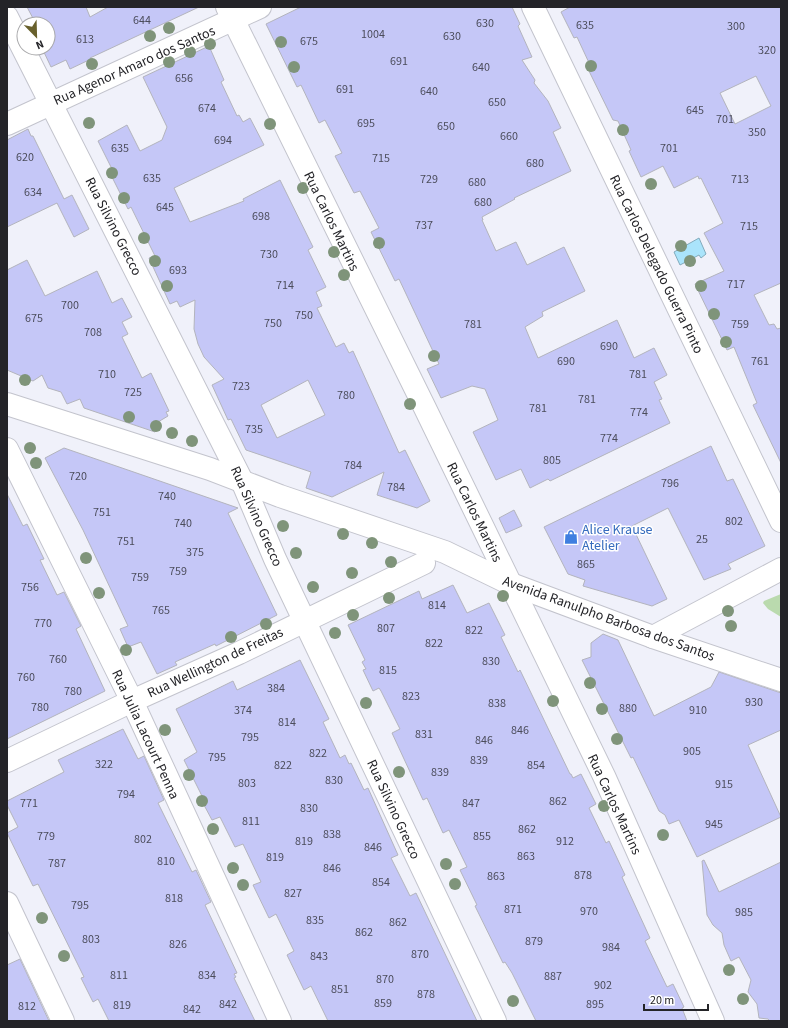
<svg xmlns="http://www.w3.org/2000/svg" width="788" height="1028" viewBox="0 0 788 1028" font-family="'Source Sans 3',sans-serif">
	<style>
		.green { fill: #badaae }
		.water { fill: #aae4fb; stroke: #82aabc }
		.building { fill: #c5c7f7; stroke: #b3b4bd; fill-rule: evenodd }
		.lines { fill: none; stroke-linecap: round; stroke-linejoin: round }
		.street-casing { stroke: #c3c4cd; stroke-width: 24 }
		.street { stroke: #fff; stroke-width: 22 }
		.tree { fill: #7f947a }
		.labels { text-anchor: middle; stroke-width: 3; stroke-linejoin: round; paint-order: stroke }
		.number-label { font-size: 12px; fill: #4c4d5c }
		.street-label { font-size: 14px; fill: #242428; stroke: #fff }
		.shop-label { font-size: 14px; fill: #366cbe; stroke: #fff; text-anchor: start }
	</style>
	<rect width="100%" height="100%" fill="#f0f1fa"/>
	<!-- green -->
	<path class="green" d="M781 594V617L768 609 763 603 764 601Z"/>
	<!-- water -->
	<path class="water" d="M699 238 706 254 701 258 699 255 680 265 674 252Z"/>
	<!-- building -->
	<g class="building">
		<path d="M27 7H86L90 17 108 7H199L90 58 91 59 70 69 66 60 51 67 42 48H48V24H36Z"/>
		<path d="M301 7H512L520 24 518 26 532 57 522 60 535 80 534 83 548 101 561 128 553 132 571 171 514 198 515 199 482 217 483 220H482L496 251 516 242 527 265 564 247 585 291 542 312 543 316 525 327 538 358 617 320 634 358 654 348 667 375 654 382 662 399 659 400 670 423 550 481 548 479 530 488 521 469 496 480 473 432 498 420 485 389 472 386 441 398 427 369 439 364 399 279 395 281 371 232 379 228 360 191 354 193 335 156 342 153 325 120 319 123 301 85 297 87 266 24Z"/>
		<path d="M570 7H781V283L754 295 769 325 774 324 777 329 781 328V463L753 405 757 403 734 347 727 350 695 284 724 271 704 233 723 223 701 178 699 179 698 176 674 188 663 166 641 177 629 151 631 150 618 121 613 120 588 69 590 65 577 37 574 38 561 12ZM756 76 771 106 735 124 720 93Z"/>
		<path d="M209 46 224 80 221 82 237 116 239 115 243 122 250 118 264 145 174 188 190 222 244 201 243 199 280 180 313 247 308 250 326 287 316 292 322 306 317 308 336 347 344 343 349 353 353 351 399 453 405 450 430 501 417 508 377 495 384 472 332 497 306 488 311 472 246 450 231 419 228 420 212 385 224 379 204 357 198 344 194 329 195 300 180 307 177 301 170 304 149 258 155 256 131 207 128 209 112 177 115 175 98 141 127 125 140 151 162 140 167 127 143 77ZM308 380 325 415 277 438 261 405Z"/>
		<path d="M28 129 31 136H33L64 199 72 195 89 229 74 237 57 203 7 227V140Z"/>
		<path d="M27 260 45 296 97 271 112 303 122 298 132 317 122 322 128 334 122 337 142 378 151 373 169 411 166 412 168 416 158 422 155 432 84 408 80 399 67 404 61 392 48 388 42 375 33 381 7 370V270Z"/>
		<path d="M711 446 727 481 733 479 765 546 728 564 731 569 704 580 668 508 632 526 667 599 652 606 583 586 585 580 568 574 544 527Z"/>
		<path d="M64 448 238 508 228 513 277 615 216 646 215 644 175 662 177 665 157 674 141 642 128 647 120 629 128 626 83 530 45 458Z"/>
		<path d="M7 494 23 526 27 524 44 559 40 560 57 595 64 592 81 626 76 629 105 691 7 739Z"/>
		<path d="M514 510 522 526 506 533 499 518Z"/>
		<path d="M453 585 467 613 489 603 505 635 501 637 518 672 520 670 570 774H571L573 778 581 774 596 804 589 808 606 843 609 841 625 875 622 877 650 938 645 941 667 987 673 984 684 1007 682 1008 687 1021H536L512 973 505 962 503 963 475 906 477 905 460 870 467 867 449 830 443 833 427 798 423 800 392 733 400 729 381 691 379 688 373 691 363 670 366 669 362 662 365 660 348 625 419 591 422 599Z"/>
		<path d="M603 634 618 640 654 716 711 687 719 672 781 693V730L748 745 781 817 697 857 679 820 669 824 665 815 659 811 633 757 631 758 582 660 591 657V643Z"/>
		<path d="M300 660 329 719 323 722 340 758 345 755 349 764 351 763 364 790 368 788 398 855 391 858 410 896 416 893 477 1021H328L311 986 304 990 287 955 294 951 276 914 269 918 253 885 261 882 243 844 235 847 220 817 212 820 204 805 206 804 184 760 197 752 176 709 233 681 237 690Z"/>
		<path d="M123 729 138 759 144 756 164 800 158 803 192 872 196 870 211 902 205 905 237 973 234 974 236 977 234 978 255 1021H109L98 999 93 1002 81 978 84 977 38 884 33 886 7 833 18 827 7 805V801L64 772 58 760Z"/>
		<path d="M704 860 719 892 781 862V1021H770L768 1019 759 1018 757 1004 748 992 751 980 739 957 731 961 724 945 722 933 713 925 707 915 702 861Z"/>
		<path d="M20 959 49 1021H7V965Z"/>
	</g>
	<g class="lines">
		<defs>
			<g id="street">
				<path d="M227 7 423 404 604 776 713 1021"/>
				<path d="M533 7 781 521"/>
				<path d="M7 17 242 481 275 559 495 1021"/>
				<path d="M7 124 260 7"/>
				<path d="M7 404 210 469 280 496 445 552 511 584 653 637 781 680"/>
				<path d="M7 449 132 701 280 1021"/>
				<path d="M653 637 781 569"/>
				<path d="M7 761 132 701 239 653 424 563"/>
				<path d="M7 903 63 1021"/>
			</g>
		</defs>
		<!-- street casing -->
		<use href="#street" class="street-casing"/>
		<!-- street -->
		<use href="#street" class="street"/>
	</g>
	<!-- trees -->
	<g class="tree">
		<circle cx="169" cy="28" r="6"/>
		<circle cx="150" cy="36" r="6"/>
		<circle cx="281" cy="42" r="6"/>
		<circle cx="210" cy="44" r="6"/>
		<circle cx="190" cy="52" r="6"/>
		<circle cx="169" cy="62" r="6"/>
		<circle cx="92" cy="64" r="6"/>
		<circle cx="591" cy="66" r="6"/>
		<circle cx="294" cy="67" r="6"/>
		<circle cx="89" cy="123" r="6"/>
		<circle cx="270" cy="124" r="6"/>
		<circle cx="623" cy="130" r="6"/>
		<circle cx="112" cy="173" r="6"/>
		<circle cx="651" cy="184" r="6"/>
		<circle cx="303" cy="188" r="6"/>
		<circle cx="124" cy="198" r="6"/>
		<circle cx="144" cy="238" r="6"/>
		<circle cx="379" cy="243" r="6"/>
		<circle cx="681" cy="246" r="6"/>
		<circle cx="334" cy="252" r="6"/>
		<circle cx="155" cy="261" r="6"/>
		<circle cx="690" cy="261" r="6"/>
		<circle cx="344" cy="275" r="6"/>
		<circle cx="167" cy="286" r="6"/>
		<circle cx="701" cy="286" r="6"/>
		<circle cx="714" cy="314" r="6"/>
		<circle cx="726" cy="342" r="6"/>
		<circle cx="434" cy="356" r="6"/>
		<circle cx="25" cy="380" r="6"/>
		<circle cx="410" cy="404" r="6"/>
		<circle cx="129" cy="417" r="6"/>
		<circle cx="156" cy="426" r="6"/>
		<circle cx="172" cy="433" r="6"/>
		<circle cx="192" cy="441" r="6"/>
		<circle cx="30" cy="448" r="6"/>
		<circle cx="36" cy="463" r="6"/>
		<circle cx="283" cy="526" r="6"/>
		<circle cx="343" cy="534" r="6"/>
		<circle cx="372" cy="543" r="6"/>
		<circle cx="296" cy="553" r="6"/>
		<circle cx="86" cy="558" r="6"/>
		<circle cx="391" cy="562" r="6"/>
		<circle cx="352" cy="573" r="6"/>
		<circle cx="313" cy="587" r="6"/>
		<circle cx="99" cy="593" r="6"/>
		<circle cx="503" cy="596" r="6"/>
		<circle cx="389" cy="598" r="6"/>
		<circle cx="728" cy="611" r="6"/>
		<circle cx="353" cy="615" r="6"/>
		<circle cx="266" cy="624" r="6"/>
		<circle cx="731" cy="626" r="6"/>
		<circle cx="335" cy="633" r="6"/>
		<circle cx="231" cy="637" r="6"/>
		<circle cx="126" cy="650" r="6"/>
		<circle cx="590" cy="683" r="6"/>
		<circle cx="553" cy="701" r="6"/>
		<circle cx="366" cy="703" r="6"/>
		<circle cx="602" cy="709" r="6"/>
		<circle cx="165" cy="730" r="6"/>
		<circle cx="617" cy="739" r="6"/>
		<circle cx="399" cy="772" r="6"/>
		<circle cx="189" cy="775" r="6"/>
		<circle cx="202" cy="801" r="6"/>
		<circle cx="604" cy="806" r="6"/>
		<circle cx="213" cy="829" r="6"/>
		<circle cx="663" cy="835" r="6"/>
		<circle cx="446" cy="864" r="6"/>
		<circle cx="233" cy="868" r="6"/>
		<circle cx="455" cy="884" r="6"/>
		<circle cx="243" cy="885" r="6"/>
		<circle cx="42" cy="918" r="6"/>
		<circle cx="64" cy="956" r="6"/>
		<circle cx="729" cy="970" r="6"/>
		<circle cx="743" cy="999" r="6"/>
		<circle cx="513" cy="1001" r="6"/>
	</g>
	<!-- icons -->
	<defs>
		<symbol id="shop-bare" viewBox="-9 -9 18 18"><path d="M-5-2.5h2.3a2.7 3.5 0 0 1 5.4 0H5L5.5 6h-11ZM-1.5-2.5h3a1.5 2.3 0 0 0-3 0Z" fill="#3f7fe0" stroke="#fff" stroke-width="2.5" paint-order="stroke"/></symbol>
	</defs>
	<g fill-rule="evenodd">
		<use href="#shop-bare" x="561" y="527" width="20" height="20"/>
	</g>
	<g class="labels">
		<!-- number labels -->
		<g class="number-label">
			<text x="142" y="24">644</text>
			<text x="485" y="27">630</text>
			<text x="585" y="29">635</text>
			<text x="736" y="30">300</text>
			<text x="373" y="38">1004</text>
			<text x="452" y="40">630</text>
			<text x="85" y="43">613</text>
			<text x="309" y="45">675</text>
			<text x="767" y="54">320</text>
			<text x="399" y="65">691</text>
			<text x="481" y="71">640</text>
			<text x="184" y="82">656</text>
			<text x="345" y="93">691</text>
			<text x="429" y="95">640</text>
			<text x="497" y="106">650</text>
			<text x="207" y="112">674</text>
			<text x="695" y="114">645</text>
			<text x="725" y="123">701</text>
			<text x="366" y="127">695</text>
			<text x="446" y="130">650</text>
			<text x="757" y="136">350</text>
			<text x="509" y="140">660</text>
			<text x="223" y="144">694</text>
			<text x="120" y="152">635</text>
			<text x="669" y="152">701</text>
			<text x="25" y="161">620</text>
			<text x="381" y="162">715</text>
			<text x="535" y="167">680</text>
			<text x="152" y="182">635</text>
			<text x="429" y="183">729</text>
			<text x="740" y="183">713</text>
			<text x="477" y="186">680</text>
			<text x="33" y="196">634</text>
			<text x="483" y="206">680</text>
			<text x="165" y="211">645</text>
			<text x="261" y="220">698</text>
			<text x="424" y="229">737</text>
			<text x="749" y="230">715</text>
			<text x="269" y="258">730</text>
			<text x="178" y="274">693</text>
			<text x="736" y="288">717</text>
			<text x="285" y="289">714</text>
			<text x="70" y="309">700</text>
			<text x="304" y="319">750</text>
			<text x="34" y="322">675</text>
			<text x="273" y="327">750</text>
			<text x="473" y="328">781</text>
			<text x="740" y="328">759</text>
			<text x="93" y="336">708</text>
			<text x="609" y="350">690</text>
			<text x="566" y="365">690</text>
			<text x="760" y="365">761</text>
			<text x="107" y="378">710</text>
			<text x="638" y="378">781</text>
			<text x="241" y="390">723</text>
			<text x="133" y="396">725</text>
			<text x="346" y="399">780</text>
			<text x="587" y="403">781</text>
			<text x="538" y="412">781</text>
			<text x="639" y="416">774</text>
			<text x="254" y="433">735</text>
			<text x="609" y="442">774</text>
			<text x="552" y="464">805</text>
			<text x="353" y="469">784</text>
			<text x="78" y="480">720</text>
			<text x="670" y="487">796</text>
			<text x="396" y="491">784</text>
			<text x="167" y="500">740</text>
			<text x="102" y="516">751</text>
			<text x="734" y="525">802</text>
			<text x="183" y="527">740</text>
			<text x="702" y="543">25</text>
			<text x="126" y="545">751</text>
			<text x="195" y="556">375</text>
			<text x="586" y="568">865</text>
			<text x="178" y="575">759</text>
			<text x="140" y="581">759</text>
			<text x="30" y="591">756</text>
			<text x="437" y="609">814</text>
			<text x="161" y="614">765</text>
			<text x="43" y="627">770</text>
			<text x="386" y="632">807</text>
			<text x="474" y="634">822</text>
			<text x="434" y="647">822</text>
			<text x="58" y="663">760</text>
			<text x="491" y="665">830</text>
			<text x="388" y="674">815</text>
			<text x="26" y="681">760</text>
			<text x="276" y="692">384</text>
			<text x="73" y="695">780</text>
			<text x="411" y="700">823</text>
			<text x="754" y="706">930</text>
			<text x="497" y="707">838</text>
			<text x="40" y="711">780</text>
			<text x="628" y="712">880</text>
			<text x="243" y="714">374</text>
			<text x="698" y="714">910</text>
			<text x="287" y="726">814</text>
			<text x="520" y="734">846</text>
			<text x="424" y="738">831</text>
			<text x="250" y="741">795</text>
			<text x="484" y="744">846</text>
			<text x="692" y="755">905</text>
			<text x="318" y="757">822</text>
			<text x="217" y="761">795</text>
			<text x="479" y="764">839</text>
			<text x="104" y="768">322</text>
			<text x="283" y="769">822</text>
			<text x="536" y="769">854</text>
			<text x="440" y="776">839</text>
			<text x="334" y="784">830</text>
			<text x="247" y="787">803</text>
			<text x="724" y="788">915</text>
			<text x="126" y="798">794</text>
			<text x="558" y="805">862</text>
			<text x="29" y="807">771</text>
			<text x="471" y="807">847</text>
			<text x="309" y="812">830</text>
			<text x="251" y="825">811</text>
			<text x="714" y="828">945</text>
			<text x="527" y="833">862</text>
			<text x="332" y="838">838</text>
			<text x="46" y="840">779</text>
			<text x="482" y="840">855</text>
			<text x="143" y="843">802</text>
			<text x="304" y="845">819</text>
			<text x="565" y="845">912</text>
			<text x="373" y="851">846</text>
			<text x="526" y="860">863</text>
			<text x="275" y="861">819</text>
			<text x="166" y="865">810</text>
			<text x="57" y="867">787</text>
			<text x="332" y="872">846</text>
			<text x="583" y="879">878</text>
			<text x="496" y="880">863</text>
			<text x="381" y="886">854</text>
			<text x="293" y="897">827</text>
			<text x="174" y="902">818</text>
			<text x="80" y="909">795</text>
			<text x="513" y="913">871</text>
			<text x="589" y="915">970</text>
			<text x="744" y="916">985</text>
			<text x="315" y="924">835</text>
			<text x="398" y="926">862</text>
			<text x="364" y="936">862</text>
			<text x="91" y="943">803</text>
			<text x="534" y="945">879</text>
			<text x="178" y="948">826</text>
			<text x="611" y="951">984</text>
			<text x="420" y="958">870</text>
			<text x="319" y="960">843</text>
			<text x="119" y="979">811</text>
			<text x="207" y="979">834</text>
			<text x="553" y="980">887</text>
			<text x="385" y="983">870</text>
			<text x="603" y="989">902</text>
			<text x="340" y="993">851</text>
			<text x="426" y="998">878</text>
			<text x="383" y="1007">859</text>
			<text x="228" y="1008">842</text>
			<text x="595" y="1008">895</text>
			<text x="122" y="1009">819</text>
			<text x="27" y="1010">812</text>
			<text x="192" y="1013">842</text>
		</g>
		<!-- street labels -->
		<g class="street-label">
			<text transform="translate(134 65) rotate(-24)" y="5">Rua Agenor Amaro dos Santos</text>
			<text transform="translate(332 221) rotate(64)" y="5">Rua Carlos Martins</text>
			<text transform="translate(114 226) rotate(63)" y="5">Rua Silvino Grecco</text>
			<text transform="translate(657 264) rotate(64)" y="5">Rua Carlos Delegado Guerra Pinto</text>
			<text transform="translate(475 512) rotate(64)" y="5">Rua Carlos Martins</text>
			<text transform="translate(257 516) rotate(66)" y="5">Rua Silvino Grecco</text>
			<text transform="translate(609 618) rotate(20)" y="5">Avenida Ranulpho Barbosa dos Santos</text>
			<text transform="translate(215 662) rotate(-25)" y="5">Rua Wellington de Freitas</text>
			<text transform="translate(146 734) rotate(65)" y="5">Rua Julia Lacourt Penna</text>
			<text transform="translate(615 804) rotate(65)" y="5">Rua Carlos Martins</text>
			<text transform="translate(394 809) rotate(65)" y="5">Rua Silvino Grecco</text>
		</g>
		<!-- shop labels -->
		<g class="shop-label">
			<text x="582" y="534">Alice Krause<tspan x="582" dy="16">Atelier</tspan></text>
		</g>
	</g>
	<!-- border -->
	<rect width="788" height="1028" fill="none" stroke="#242428" stroke-width="16"/>
	<!-- north arrow -->
	<g transform="translate(36 36) rotate(157)"><circle r="19" fill="#ffffff" stroke="#a7a7a9"/>
	<path d="M0-3L7 15L0 10L-7 15Z" fill="#68602c"/>
	<text y="-6" font-size="11" font-weight="bold" text-anchor="middle" fill="#242428">N</text>
	</g>
	<!-- scale -->
	<path d="M644 1004v6h64v-6" fill="none" stroke="#242428" stroke-width="2"/>
	<text x="650" y="1004" font-size="12" fill="#242428" stroke="#ffffff" stroke-width="3" paint-order="stroke">20 m</text>
</svg>
